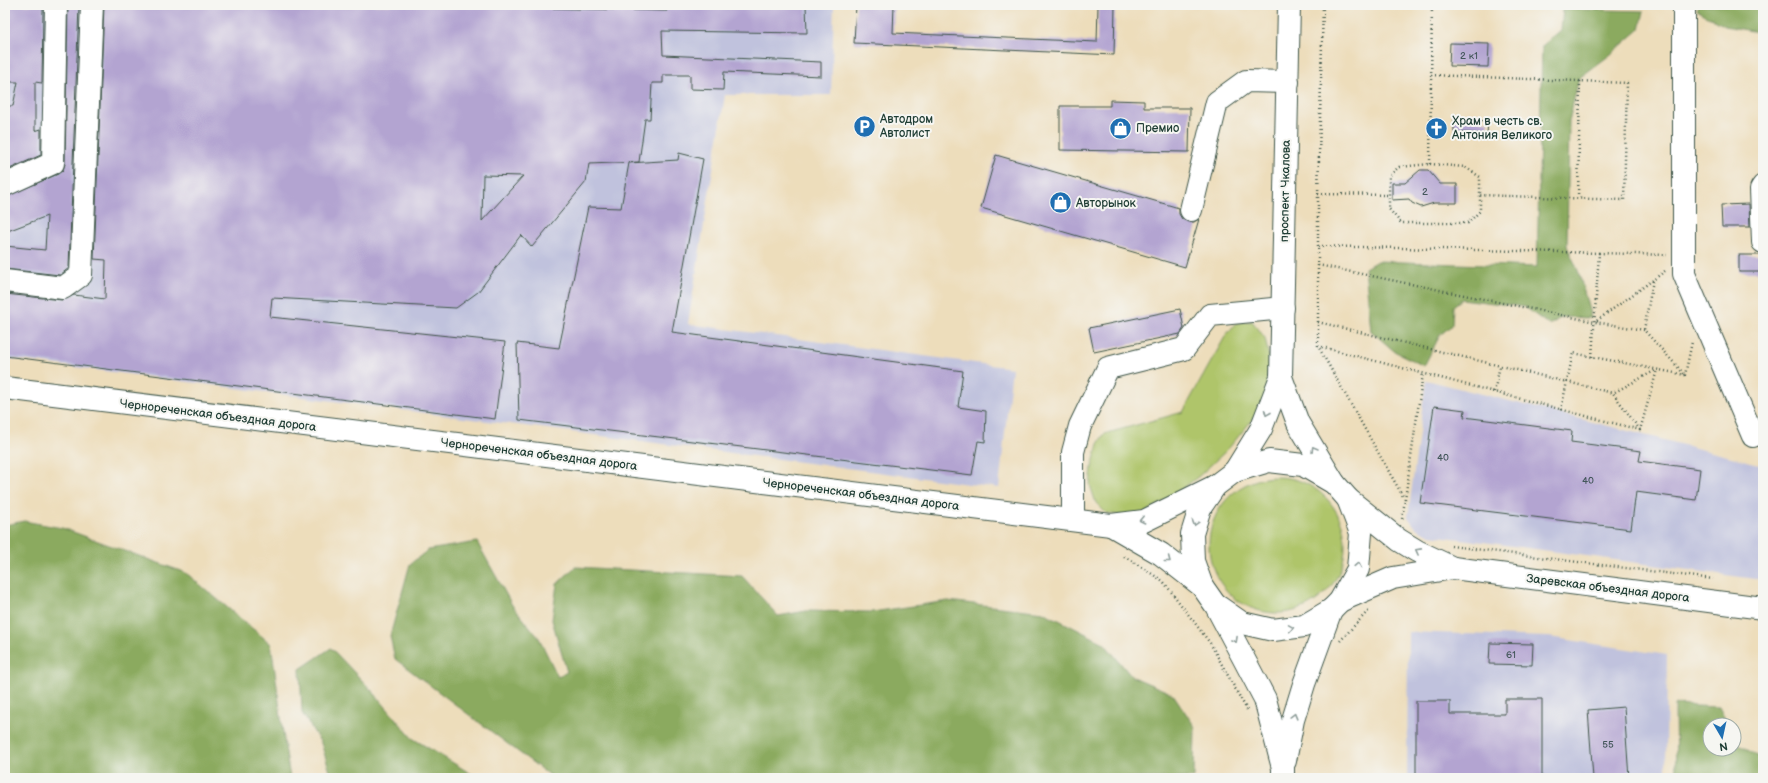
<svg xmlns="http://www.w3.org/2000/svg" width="1768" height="783" viewBox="0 0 1768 783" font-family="'Balsamiq Sans',sans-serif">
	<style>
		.industrial { fill: #c0c2dd }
		.green { fill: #afc56a; stroke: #67814f }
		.forest { fill: #8baa5e; stroke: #557449 }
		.building { fill: #b3a4d1; fill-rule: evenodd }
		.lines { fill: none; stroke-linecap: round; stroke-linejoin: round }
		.minor-casing { stroke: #3e5548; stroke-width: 24 }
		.major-casing { stroke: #3e5548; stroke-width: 24 }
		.path { stroke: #3e5548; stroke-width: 2.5; stroke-dasharray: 1 3; stroke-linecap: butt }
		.minor { stroke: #fff; stroke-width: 22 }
		.major { stroke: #fff; stroke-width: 22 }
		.oneway { stroke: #8f9e9a }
		.labels { text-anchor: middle; stroke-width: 4; stroke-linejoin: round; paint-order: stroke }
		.number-label { font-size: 10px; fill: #44575b }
		.poi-label { font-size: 12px; fill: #1f3d34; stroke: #f6f6f2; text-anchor: start }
		.street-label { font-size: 12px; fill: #1f3d34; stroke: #f6f6f2 }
	</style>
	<rect width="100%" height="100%" fill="#f6f6f2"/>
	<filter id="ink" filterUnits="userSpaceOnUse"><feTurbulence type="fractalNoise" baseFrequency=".025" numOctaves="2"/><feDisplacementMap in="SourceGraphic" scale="8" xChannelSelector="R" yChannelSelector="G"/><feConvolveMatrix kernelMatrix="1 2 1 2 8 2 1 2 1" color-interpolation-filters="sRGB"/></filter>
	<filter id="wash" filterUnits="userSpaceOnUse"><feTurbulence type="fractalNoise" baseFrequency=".012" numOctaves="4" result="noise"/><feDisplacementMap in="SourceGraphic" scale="16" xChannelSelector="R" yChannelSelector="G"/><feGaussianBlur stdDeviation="0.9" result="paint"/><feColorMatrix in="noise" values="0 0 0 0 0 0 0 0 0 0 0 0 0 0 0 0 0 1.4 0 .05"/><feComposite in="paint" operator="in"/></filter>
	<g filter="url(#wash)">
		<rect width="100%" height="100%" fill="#edddbb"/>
		<!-- industrial -->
		<g class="industrial">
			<path d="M5 5H834L831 95H725L688 324 1012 368 999 488 5 358Z"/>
			<path d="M1426 380 1763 465V580L1431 535 1416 528 1408 517Z"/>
			<path d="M1408 632 1549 637 1667 655 1666 778H1407Z"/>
		</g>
		<!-- green -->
		<g class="green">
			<path d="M1252 321 1265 338 1269 357 1266 395 1253 419 1228 449 1199 476 1173 496 1141 515 1125 516 1106 513 1096 503 1090 485 1092 468 1098 444 1104 434 1183 412 1226 335 1236 323Z"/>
			<circle cx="1277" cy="545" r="68"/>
		</g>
		<!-- forest -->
		<g class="forest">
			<path d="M1698 5H1763V33L1725 26 1697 10Z"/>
			<path d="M1563 9 1644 11 1640 29 1610 55 1579 78 1569 121 1567 246 1579 273 1591 318 1562 317 1549 325 1525 307 1462 299 1453 306 1452 325 1440 335 1424 366 1394 351 1371 331 1365 268 1377 261 1537 267 1542 46 1561 30Z"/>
			<path d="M24 521 62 528 186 573 271 644C278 688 282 733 290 778H5V525Z"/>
			<path d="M477 542 512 605 539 638 558 677 567 672 552 620 557 584 575 567 742 576 778 616 806 611 872 612 948 601 1043 612 1104 643 1131 676 1173 694 1195 727 1194 778H553L395 659 390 636 410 564 428 550Z"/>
			<path d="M331 648 374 693 412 738 478 778H332L321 743 302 713 300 669Z"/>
			<path d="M1675 705 1719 707 1728 725H1710V749H1734V736L1737 743 1763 760V778H1676Z"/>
		</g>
		<g id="blocks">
			<!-- building -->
			<g class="building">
				<path d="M5 5H43V11L42 83 35 82V131L41 129V155L5 171V106H13L18 82H5Z"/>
				<path d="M68 5H79L69 268 60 275 5 269V246L45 250 47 216 5 232V197L58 174 63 170 65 164Z"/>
				<path d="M104 5H541V8L667 11V5H806L807 33 662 31 663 55 821 62V76L724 72 723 90 690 89V75H663V83H652L650 119H645L639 162 589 164 586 182 532 247 521 235 478 292 456 308 272 298 270 317 505 342 495 419 5 356V294L62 300 74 295 105 299 106 260 94 259ZM483 175 523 176 482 221Z"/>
				<path d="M856 5H894L893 33 1097 42 1098 5H1115L1114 55 854 43Z"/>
				<path d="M1450 43 1489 44 1488 67 1449 66Z"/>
				<path d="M1110 100 1144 101V108H1190L1189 152 1060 150V106H1110Z"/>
				<path d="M1454 119 1488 121 1487 134 1454 132Z"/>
				<path d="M679 153 703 159 672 332 963 371 958 407 986 411 985 442 978 441 972 475 519 420 517 343 559 348 588 207 621 208 629 163 678 160Z"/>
				<path d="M996 155 1179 208V214L1182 219 1188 222H1194L1199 219 1185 267 981 208Z"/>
				<path d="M1420 170H1428L1440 184H1457V203H1434L1421 207 1412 203 1409 199 1392 200V183H1405Z"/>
				<path d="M1749 204 1750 227H1722L1721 205Z"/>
				<rect x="1739" y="255" width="24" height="17"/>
				<path d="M1180 309 1184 328 1180 334 1094 352 1089 328Z"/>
				<path d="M1434 406 1465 410 1464 417 1572 431 1571 442 1641 451 1639 461 1700 469 1696 500 1636 492 1631 529 1420 503Z"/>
				<path d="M1490 643 1533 644 1532 665 1489 664Z"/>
				<path d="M1505 699H1542V778H1416V701H1450V714H1505Z"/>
				<path d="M1624 707 1629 778H1593L1588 710Z"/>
			</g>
		</g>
	</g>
	<g filter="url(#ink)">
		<use href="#blocks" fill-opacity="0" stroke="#3e5548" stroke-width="1"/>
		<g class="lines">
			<defs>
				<g id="minor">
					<path d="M1684 5V274L1753 436"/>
					<path d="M5 185 53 163 56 5"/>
					<path d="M1763 186 1761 189 1763 242"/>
					<path d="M1191 210 1217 102 1246 81 1288 82"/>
					<path d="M5 281 63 288 81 275 92 5"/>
					<path d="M1073 520V452L1080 426 1108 368 1184 349 1210 315 1283 308"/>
				</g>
				<g id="major">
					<path d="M5 388 1111 525 1144 521 1215 486"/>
					<path d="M1235 471 1261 429 1281 377 1289 5"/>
					<path d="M1348 499 1399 540 1417 551 1453 568"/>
					<path d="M1111 525 1161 554 1202 586"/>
					<path d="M1340 601 1393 578 1453 568 1763 608"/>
					<path d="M1219 607 1242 623 1273 630 1304 626 1331 610 1340 601 1358 569 1361 533 1348 499 1334 483 1298 423 1281 377"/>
					<path d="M1285 761 1293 720 1304 684 1331 610"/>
					<path d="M1283 778V768L1265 699 1216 606 1202 586 1193 561 1192 534 1200 508 1215 486 1235 471 1269 461 1303 465 1334 483"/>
				</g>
			</defs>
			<!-- minor casing -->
			<use href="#minor" class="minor-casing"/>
			<!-- major casing -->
			<use href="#major" class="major-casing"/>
			<!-- path -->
			<g class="path">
				<path d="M1323 5 1318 194V346L1405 500 1402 519"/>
				<path d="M1431 75 1627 83 1624 200 1480 195"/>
				<path d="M1430 164 1465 167 1480 177V211L1468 223H1401L1389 209V176L1399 167Z"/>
				<path d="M1430 164 1432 5"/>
				<path d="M1318 194 1390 195"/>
				<path d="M1578 198 1580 81"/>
				<path d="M1318 246 1599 253"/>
				<path d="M1318 265 1595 322"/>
				<path d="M1665 271 1653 280 1644 330 1685 375"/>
				<path d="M1318 322 1613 393"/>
				<path d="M1644 330 1595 322 1653 280"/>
				<path d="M1318 346 1640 430 1657 370"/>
				<path d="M1592 357 1599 253 1667 255"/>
				<path d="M1494 392 1500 366"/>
				<path d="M1561 410 1573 353 1685 375 1692 342"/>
				<path d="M1640 430 1613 393 1656 370"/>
				<path d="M1405 499 1423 374"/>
				<path d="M1451 546 1713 579"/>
				<path d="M1124 556 1163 581 1210 643 1247 710"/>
				<path d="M1340 641 1370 609"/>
			</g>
			<!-- minor -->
			<use href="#minor" class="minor"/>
			<!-- major -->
			<use href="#major" class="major"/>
		</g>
		<!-- one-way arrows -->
		<defs><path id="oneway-chevron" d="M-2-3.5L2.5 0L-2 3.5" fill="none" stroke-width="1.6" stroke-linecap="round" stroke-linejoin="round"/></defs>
		<g class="oneway">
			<use href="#oneway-chevron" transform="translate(1267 413) rotate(112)"/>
			<use href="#oneway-chevron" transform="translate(1314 449) rotate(-121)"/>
			<use href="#oneway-chevron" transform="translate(1142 520) rotate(167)"/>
			<use href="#oneway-chevron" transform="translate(1195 523) rotate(107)"/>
			<use href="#oneway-chevron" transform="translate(1418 551) rotate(-152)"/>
			<use href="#oneway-chevron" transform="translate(1168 560) rotate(38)"/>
			<use href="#oneway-chevron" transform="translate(1358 565) rotate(-80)"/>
			<use href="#oneway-chevron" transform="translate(1291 628) rotate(-9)"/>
			<use href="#oneway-chevron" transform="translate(1235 640) rotate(61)"/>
			<use href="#oneway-chevron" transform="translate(1294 716) rotate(-75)"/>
		</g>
	</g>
	<!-- icons -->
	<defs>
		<symbol id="parking-disc" viewBox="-11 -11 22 22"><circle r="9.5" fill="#1f6fb2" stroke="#f6f6f2"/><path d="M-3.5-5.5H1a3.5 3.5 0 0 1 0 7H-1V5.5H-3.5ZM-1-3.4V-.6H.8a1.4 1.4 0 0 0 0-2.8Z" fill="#fff"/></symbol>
		<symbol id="shop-disc" viewBox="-11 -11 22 22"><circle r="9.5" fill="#1f6fb2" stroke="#f6f6f2"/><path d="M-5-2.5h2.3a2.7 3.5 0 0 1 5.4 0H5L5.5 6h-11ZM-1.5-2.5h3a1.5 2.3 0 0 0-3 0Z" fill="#fff"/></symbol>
		<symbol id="church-disc" viewBox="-11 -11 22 22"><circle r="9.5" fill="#1f6fb2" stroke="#f6f6f2"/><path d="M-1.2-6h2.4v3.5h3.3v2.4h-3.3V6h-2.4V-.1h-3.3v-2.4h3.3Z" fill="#fff"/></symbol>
	</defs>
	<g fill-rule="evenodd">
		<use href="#parking-disc" x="852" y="114" width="25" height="25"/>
		<use href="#shop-disc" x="1108" y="116" width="25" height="25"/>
		<use href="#church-disc" x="1424" y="116" width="25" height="25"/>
		<use href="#shop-disc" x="1048" y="190" width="25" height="25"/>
	</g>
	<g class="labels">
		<!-- number labels -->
		<g class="number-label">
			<text x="1469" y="59">2 к1</text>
			<text x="1425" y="195">2</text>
			<text x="1443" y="461">40</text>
			<text x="1588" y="484">40</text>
			<text x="1511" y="658">61</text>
			<text x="1608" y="748">55</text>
		</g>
		<!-- poi labels -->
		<g class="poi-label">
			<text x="880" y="123">Автодром<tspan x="880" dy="14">Автолист</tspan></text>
			<text x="1452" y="125">Храм в честь св.<tspan x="1452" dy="14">Антония Великого</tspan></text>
			<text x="1136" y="132">Премио</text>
			<text x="1076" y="207">Авторынок</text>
		</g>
		<!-- street labels -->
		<g class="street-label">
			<text transform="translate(1285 191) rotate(-89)" y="4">проспект Чкалова</text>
			<text transform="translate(218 415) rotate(7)" y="4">Чернореченская объездная дорога</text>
			<text transform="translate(539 454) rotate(7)" y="4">Чернореченская объездная дорога</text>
			<text transform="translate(861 494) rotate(7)" y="4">Чернореченская объездная дорога</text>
			<text transform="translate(1608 588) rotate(7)" y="4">Заревская объездная дорога</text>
		</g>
	</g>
	<!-- margin -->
	<rect width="1768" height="783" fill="none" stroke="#f6f6f2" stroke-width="20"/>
	<!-- north arrow -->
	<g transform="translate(1722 737) rotate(171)"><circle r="19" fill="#f6f6f2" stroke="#a0aca6"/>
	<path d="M0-3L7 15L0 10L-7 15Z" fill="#1f6fb2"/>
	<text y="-6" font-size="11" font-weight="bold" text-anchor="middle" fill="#1f3d34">N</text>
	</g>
</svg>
